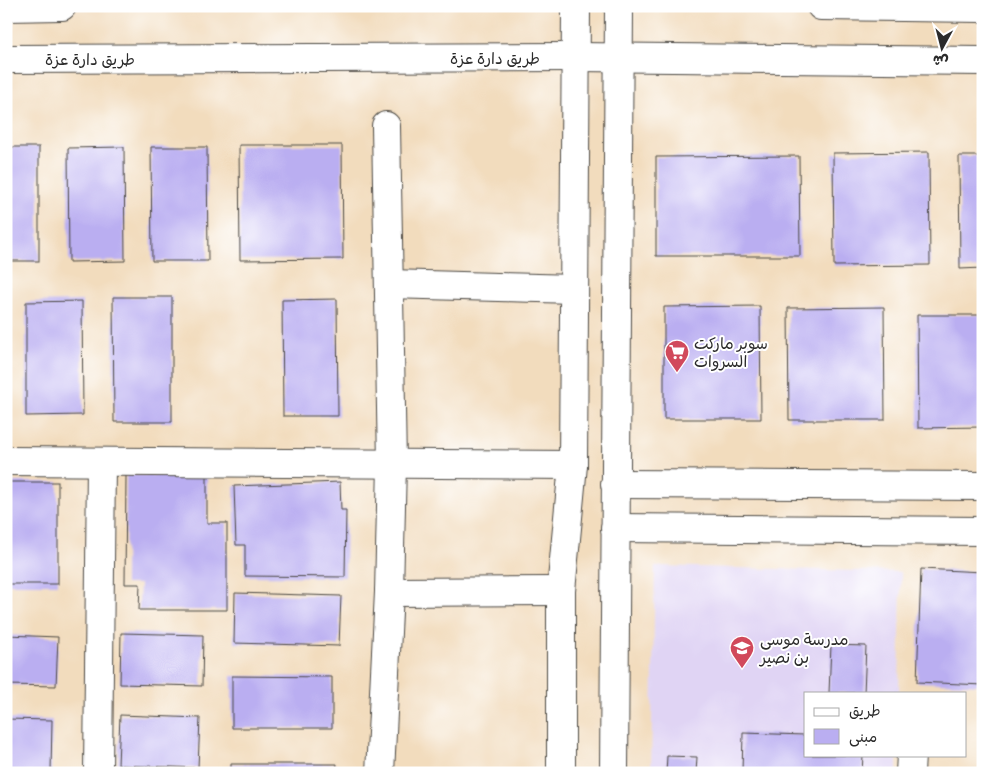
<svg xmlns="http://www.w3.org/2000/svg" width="989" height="779" viewBox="0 0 989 779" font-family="Itim,'Playpen Sans Arabic',sans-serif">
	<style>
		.built { fill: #e0d4f4 }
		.building { fill: #baaef1 }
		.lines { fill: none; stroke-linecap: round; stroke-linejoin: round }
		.minor-casing { stroke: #494641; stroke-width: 30 }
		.tertiary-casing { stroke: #494641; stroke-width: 30 }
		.secondary-casing { stroke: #494641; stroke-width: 30 }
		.minor { stroke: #fff; stroke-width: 28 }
		.tertiary { stroke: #fff; stroke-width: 28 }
		.secondary { stroke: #fff; stroke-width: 28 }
		.labels { text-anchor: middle; stroke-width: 4; stroke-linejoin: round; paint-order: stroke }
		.street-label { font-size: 16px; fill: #2b2b2b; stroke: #fff }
		.poi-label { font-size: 16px; fill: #2b2b2b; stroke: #fff; text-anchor: start }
	</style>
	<rect width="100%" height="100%" fill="#fff"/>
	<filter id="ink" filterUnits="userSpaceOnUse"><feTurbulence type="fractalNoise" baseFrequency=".02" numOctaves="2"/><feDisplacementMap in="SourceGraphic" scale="10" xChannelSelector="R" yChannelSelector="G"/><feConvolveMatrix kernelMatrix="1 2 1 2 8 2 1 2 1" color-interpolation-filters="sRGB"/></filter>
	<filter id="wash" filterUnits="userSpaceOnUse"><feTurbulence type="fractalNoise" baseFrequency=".0096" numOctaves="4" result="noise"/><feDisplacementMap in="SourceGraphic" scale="20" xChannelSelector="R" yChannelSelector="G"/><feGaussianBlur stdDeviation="1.12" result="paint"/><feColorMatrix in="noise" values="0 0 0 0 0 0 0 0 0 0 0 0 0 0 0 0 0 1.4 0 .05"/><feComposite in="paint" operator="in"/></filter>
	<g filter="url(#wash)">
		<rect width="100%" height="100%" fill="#f2dcbd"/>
		<!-- built -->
		<g class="built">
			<path d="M655 566 901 572 899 693H864L866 646 831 645 829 693H805V735L743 733 742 773H696L697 757 667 756 666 773H651Z"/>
			<path d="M863 755H897V773H862Z"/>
		</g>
		<g id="blocks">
			<!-- building -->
			<g class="building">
				<path d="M239 145H342L343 259 240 260Z"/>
				<rect x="6" y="147" width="33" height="114"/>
				<path d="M124 147 125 261 69 262 68 148Z"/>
				<path d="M151 147H207L208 261H152Z"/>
				<path d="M929 152 930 265 834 266 833 153Z"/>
				<path d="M799 156 800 256H656V157Z"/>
				<path d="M959 156H983V268L960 269Z"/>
				<path d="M113 297H172V422H114Z"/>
				<path d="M337 299 338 416H283L282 300Z"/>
				<path d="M82 301 83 415 26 416V302Z"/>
				<path d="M760 306 761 419H664V307Z"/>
				<path d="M884 307 885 420H789L788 308Z"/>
				<path d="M917 315H983V427L918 428Z"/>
				<path d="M126 475 207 476V523H227V610H139L140 584H125Z"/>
				<rect x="6" y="482" width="52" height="102"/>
				<path d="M340 482 341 510H346L345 577 245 576V545H236L234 486Z"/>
				<path d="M921 569 983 572V685L917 682Z"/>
				<path d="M235 593 341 596 339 646 234 643Z"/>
				<path d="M121 633 203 635 202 686 120 684Z"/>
				<path d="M6 635 58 637 56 686 6 685Z"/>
				<path d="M831 645 866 646 864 693H829Z"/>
				<path d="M232 676 332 677V728H232Z"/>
				<path d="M120 715 200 718 198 768 118 765Z"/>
				<path d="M6 719 52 720 51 772H6Z"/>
				<path d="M743 733 805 735V755H863L862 773H742Z"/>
				<path d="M667 756 697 757 696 773H666Z"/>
				<path d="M231 764H337L336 773H231Z"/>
			</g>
		</g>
	</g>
	<g filter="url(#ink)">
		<use href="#blocks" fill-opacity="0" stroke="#494641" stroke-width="1"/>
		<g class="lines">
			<defs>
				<g id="minor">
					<path d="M389 284 574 289"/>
					<path d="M6 461 573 465"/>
					<path d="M615 484 983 486"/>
					<path d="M615 528 983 531"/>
					<path d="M389 592 561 591"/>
					<path d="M98 773 101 462"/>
					<path d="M380 773 389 592 392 464 386 126"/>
					<path d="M910 773 911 755"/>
				</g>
				<g id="tertiary">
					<path d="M561 773V591L573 465 576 6"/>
					<path d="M614 773 619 6"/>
				</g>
				<g id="secondary">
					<path d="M821 6 983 8"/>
					<path d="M6 7 62 6"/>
					<path d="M6 59 576 57 983 61"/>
				</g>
			</defs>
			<!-- minor casing -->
			<use href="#minor" class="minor-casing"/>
			<!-- tertiary casing -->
			<use href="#tertiary" class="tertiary-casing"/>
			<!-- secondary casing -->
			<use href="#secondary" class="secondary-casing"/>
			<!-- minor -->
			<use href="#minor" class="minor"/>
			<!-- tertiary -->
			<use href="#tertiary" class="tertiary"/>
			<!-- secondary -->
			<use href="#secondary" class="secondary"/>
		</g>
	</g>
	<!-- icons -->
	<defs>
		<symbol id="supermarket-pin" viewBox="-11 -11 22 30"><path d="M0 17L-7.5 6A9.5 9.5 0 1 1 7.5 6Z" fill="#d1495b" stroke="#fff"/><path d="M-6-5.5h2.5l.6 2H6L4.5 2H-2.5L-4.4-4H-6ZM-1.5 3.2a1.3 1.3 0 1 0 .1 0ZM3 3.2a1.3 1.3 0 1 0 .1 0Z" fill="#fff"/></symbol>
		<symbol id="school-pin" viewBox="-11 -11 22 30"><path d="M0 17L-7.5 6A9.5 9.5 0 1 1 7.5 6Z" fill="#d1495b" stroke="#fff"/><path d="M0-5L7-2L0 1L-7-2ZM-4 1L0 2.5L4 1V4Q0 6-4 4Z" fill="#fff"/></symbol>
	</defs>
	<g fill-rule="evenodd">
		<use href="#supermarket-pin" x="663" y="338" width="28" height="38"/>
		<use href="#school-pin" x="728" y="634" width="28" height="38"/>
	</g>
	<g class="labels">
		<!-- street labels -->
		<g class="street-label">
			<text x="495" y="64">طريق دارة عزة</text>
			<text x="90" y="65">طريق دارة عزة</text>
		</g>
		<!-- poi labels -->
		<g class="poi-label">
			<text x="694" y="349">سوبر ماركت<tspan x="694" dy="18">السروات</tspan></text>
			<text x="760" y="645">مدرسة موسى<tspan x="760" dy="18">بن نصير</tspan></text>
		</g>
	</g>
	<!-- margin -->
	<rect width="989" height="779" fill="none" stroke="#fff" stroke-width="25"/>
	<!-- legend -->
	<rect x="804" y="692" width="162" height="65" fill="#ffffff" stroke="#aaaaaa"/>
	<rect x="814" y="708" width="25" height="8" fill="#ffffff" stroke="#aaaaaa"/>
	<text x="849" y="716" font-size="15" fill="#2b2b2b">طريق</text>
	<rect x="814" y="729" width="25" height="15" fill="#baaef1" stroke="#aaaaaa"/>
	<text x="849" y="742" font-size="15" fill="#2b2b2b">مبنى</text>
	<!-- north arrow -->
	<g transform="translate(942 48) rotate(187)" stroke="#ffffff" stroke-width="4" paint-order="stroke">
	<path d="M0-4L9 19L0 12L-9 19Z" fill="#2b2b2b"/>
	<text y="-8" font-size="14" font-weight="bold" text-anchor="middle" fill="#2b2b2b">ش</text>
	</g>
</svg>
